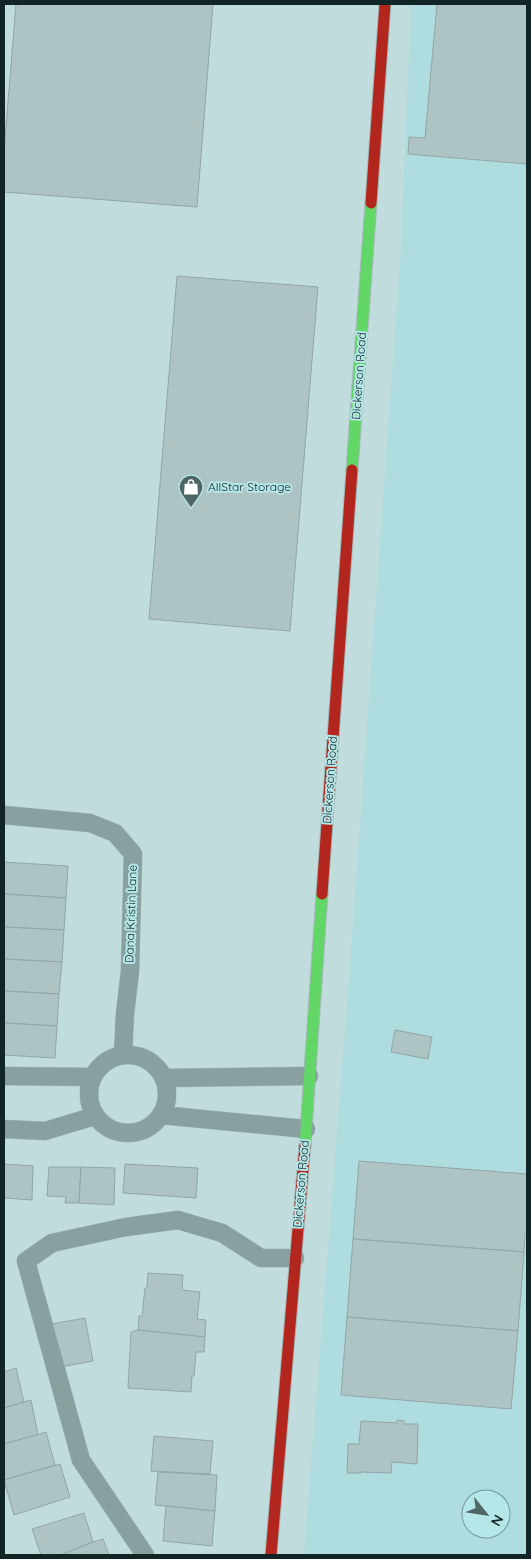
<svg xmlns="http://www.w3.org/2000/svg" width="531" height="1559" viewBox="0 0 531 1559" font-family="Quicksand,sans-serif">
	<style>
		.built { fill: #afdcde; fill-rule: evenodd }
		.building { fill: #aec3c4; stroke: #91a6a6 }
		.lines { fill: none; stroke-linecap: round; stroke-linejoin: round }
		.lane-casing { stroke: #a4b9b9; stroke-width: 19 }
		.fast-casing { stroke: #a4b9b9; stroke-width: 13 }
		.jam-casing { stroke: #a4b9b9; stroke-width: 13 }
		.lane { stroke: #89a0a0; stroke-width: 18 }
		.fast { stroke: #63d668; stroke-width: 11 }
		.jam { stroke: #b3261e; stroke-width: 11 }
		.labels { text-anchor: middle; stroke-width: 4; stroke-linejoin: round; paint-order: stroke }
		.street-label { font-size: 12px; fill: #122526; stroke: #b5e6e8 }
		.poi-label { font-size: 12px; fill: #122526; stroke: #b5e6e8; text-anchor: start }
	</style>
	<rect width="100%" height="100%" fill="#c1dcdc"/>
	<!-- built -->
	<path class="built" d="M411 4H527V1555H304L348 992 401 248ZM471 1499H501V1529H471Z"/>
	<!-- building -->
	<g class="building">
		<path d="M16 4H213L197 207 4 192V151Z"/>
		<path d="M437 4H527V164L408 154 409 137 425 138Z"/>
		<path d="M177 276 318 287 290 631 149 619Z"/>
		<path d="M4 862 68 866 66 898 4 894Z"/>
		<path d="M4 894 66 898 64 930 4 927Z"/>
		<path d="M4 927 64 930 62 962 4 959Z"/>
		<path d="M4 959 62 962 59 994 4 991Z"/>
		<path d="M4 991 59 994 57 1026 4 1023Z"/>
		<path d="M4 1023 57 1026 55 1058 4 1055Z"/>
		<path d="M395 1030 432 1037 428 1059 391 1052Z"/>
		<path d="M359 1161 527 1174V1234H525L524 1252 353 1239Z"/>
		<path d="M4 1164 33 1166 32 1200 4 1198Z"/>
		<path d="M125 1164 198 1168 196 1198 123 1193Z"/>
		<path d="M49 1167H81L79 1203H65L66 1197 47 1196Z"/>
		<path d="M81 1167 115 1168 114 1205 79 1203Z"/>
		<path d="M353 1239 524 1252 518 1331 347 1317Z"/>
		<path d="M148 1273 183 1275 182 1290 200 1292 197 1319 206 1320 205 1337 138 1330 139 1316H142L145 1288H147Z"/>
		<path d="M347 1317 518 1331 511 1409 341 1395Z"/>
		<path d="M85 1318 93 1361 60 1367 52 1324Z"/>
		<path d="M138 1330 205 1337 204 1352H196L194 1376H192L191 1392 128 1388 131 1332Z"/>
		<path d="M16 1368 24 1402 4 1408V1372Z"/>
		<path d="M31 1400 38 1435 4 1444V1408Z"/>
		<path d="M397 1420 404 1421V1424H418L417 1464 392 1462 391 1473 361 1472V1473H347L348 1444H359L361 1421 397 1423Z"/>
		<path d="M46 1432 55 1465 4 1480V1444Z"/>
		<path d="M154 1436 213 1441 210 1474 151 1471Z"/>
		<path d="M60 1464 70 1497 14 1515 4 1480Z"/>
		<path d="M158 1472 217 1475 215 1511 155 1505Z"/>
		<path d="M166 1506 215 1511 212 1546 163 1541Z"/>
		<path d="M84 1513 93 1542 61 1555H41L32 1529Z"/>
		<path d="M103 1539 109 1555H61L93 1542Z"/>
	</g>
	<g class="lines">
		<defs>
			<g id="lane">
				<path d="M4 815 90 823 115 833 133 854 130 971 125 1014 123 1054"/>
				<circle cx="128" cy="1094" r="39"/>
				<path d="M4 1076 92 1077"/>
				<path d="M164 1078 309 1076"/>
				<path d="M161 1115 306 1129"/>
				<path d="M4 1129 45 1131 95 1116"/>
				<path d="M145 1555 81 1460 26 1261 52 1243 126 1227 178 1220 222 1233 261 1258H295"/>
			</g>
			<g id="fast">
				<path d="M352 470 371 203"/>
				<path d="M305 1145 322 894"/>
			</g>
			<g id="jam">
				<path d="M371 203 385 4"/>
				<path d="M322 894 352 470"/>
				<path d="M271 1555 305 1145"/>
			</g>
		</defs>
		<!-- lane casing -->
		<use href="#lane" class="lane-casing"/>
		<!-- fast casing -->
		<use href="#fast" class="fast-casing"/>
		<!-- jam casing -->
		<use href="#jam" class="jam-casing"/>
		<!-- lane -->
		<use href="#lane" class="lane"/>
		<!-- fast -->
		<use href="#fast" class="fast"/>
		<!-- jam -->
		<use href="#jam" class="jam"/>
	</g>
	<!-- icons -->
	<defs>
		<symbol id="shop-pin" viewBox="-11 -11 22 30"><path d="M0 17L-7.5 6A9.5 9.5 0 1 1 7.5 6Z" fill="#4f6566" stroke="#b5e6e8"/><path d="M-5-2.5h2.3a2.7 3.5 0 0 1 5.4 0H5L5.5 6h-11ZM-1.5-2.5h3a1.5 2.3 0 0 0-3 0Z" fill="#fff"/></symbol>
	</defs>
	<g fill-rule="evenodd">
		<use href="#shop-pin" x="177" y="473" width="28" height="38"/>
	</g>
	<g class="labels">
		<!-- street labels -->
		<g class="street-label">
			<text transform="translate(359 376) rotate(-86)" y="4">Dickerson Road</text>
			<text transform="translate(330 780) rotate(-86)" y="4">Dickerson Road</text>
			<text transform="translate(131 914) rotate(-88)" y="4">Dana Kristin Lane</text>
			<text transform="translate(301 1184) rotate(-85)" y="4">Dickerson Road</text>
		</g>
		<!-- poi labels -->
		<g class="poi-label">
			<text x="208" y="491">AllStar Storage</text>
		</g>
	</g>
	<!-- border -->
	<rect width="531" height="1559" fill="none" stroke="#122526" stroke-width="10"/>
	<!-- north arrow -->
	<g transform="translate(486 1514) rotate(120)"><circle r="24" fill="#b5e6e8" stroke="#74999a"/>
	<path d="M0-4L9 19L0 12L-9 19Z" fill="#4f6566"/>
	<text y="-8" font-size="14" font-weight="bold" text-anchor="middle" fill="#122526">N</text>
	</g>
</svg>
